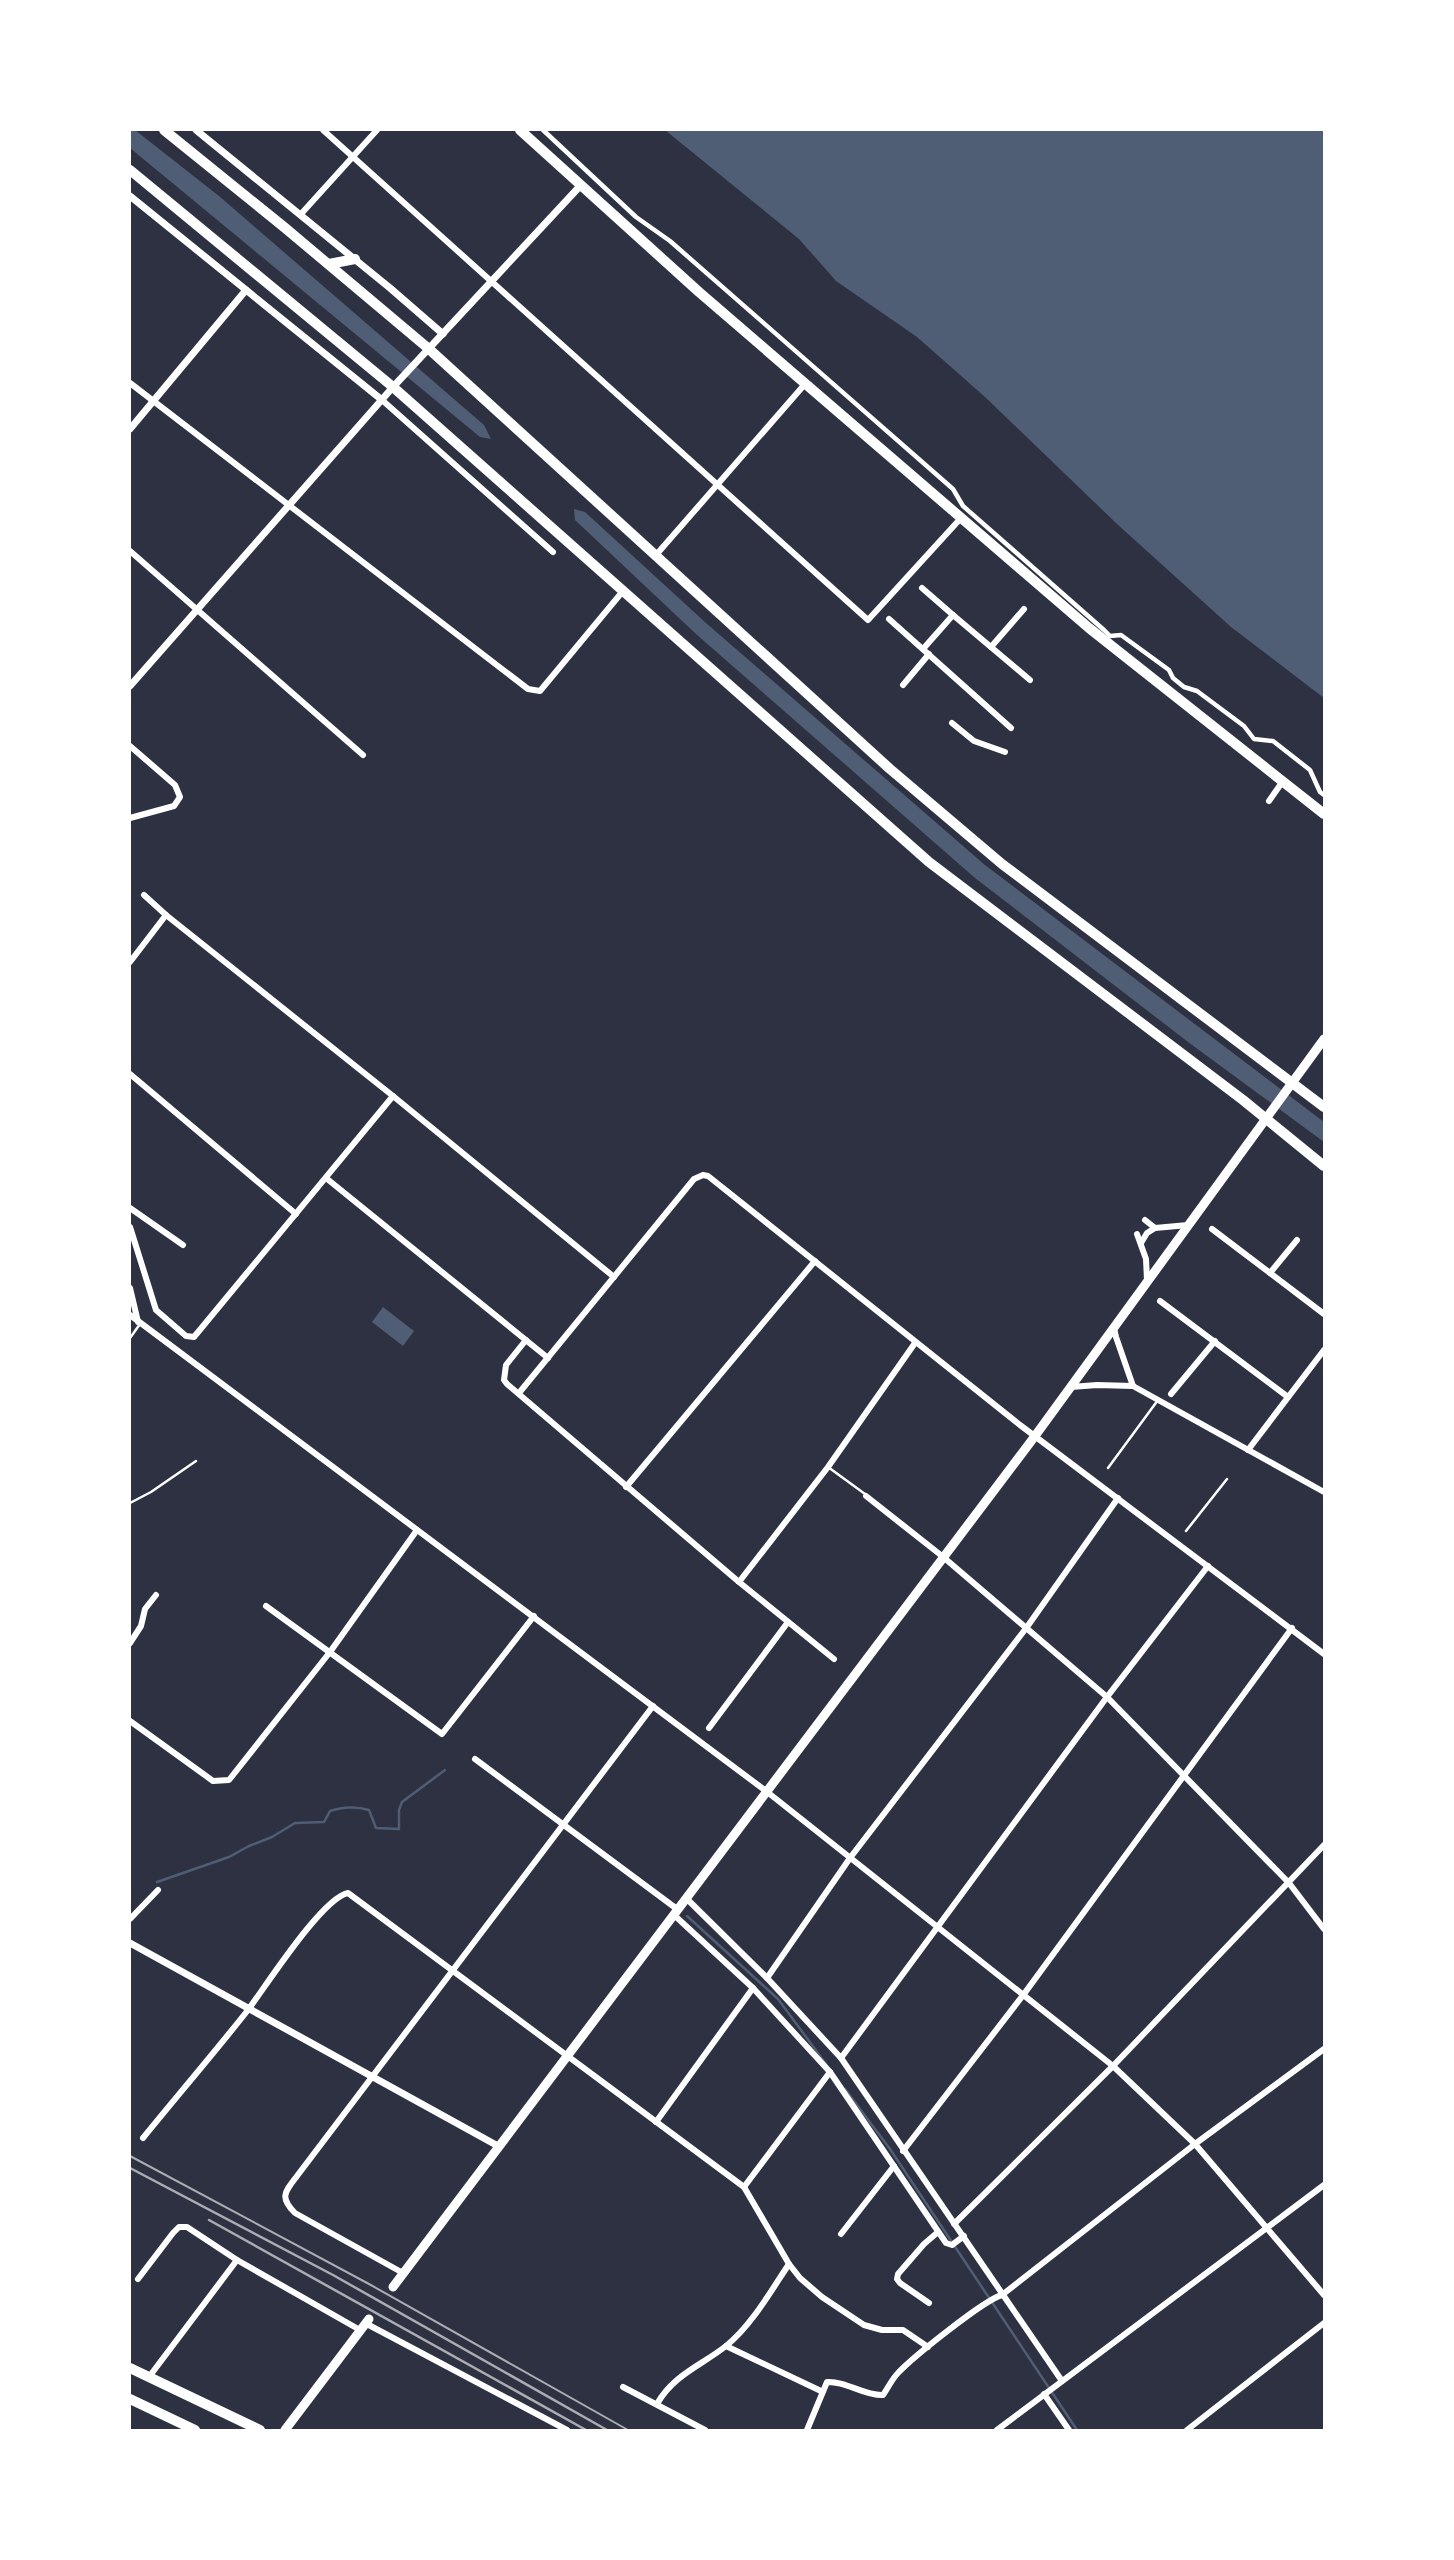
<svg xmlns="http://www.w3.org/2000/svg" width="1454" height="2560" viewBox="0 0 1454 2560" font-family="Jost,sans-serif">
	<style>
		.water { fill: #4f5d75 }
		.lines { fill: none; stroke-linecap: round; stroke-linejoin: round }
		.stream { stroke: #4f5d75; stroke-width: 2.5 }
		.service { stroke: #fff; stroke-width: 2.5 }
		.pedestrian { stroke: #fff; stroke-width: 4.5 }
		.minor { stroke: #fff; stroke-width: 6 }
		.tertiary { stroke: #fff; stroke-width: 7 }
		.secondary { stroke: #fff; stroke-width: 9 }
		.primary { stroke: #fff; stroke-width: 10 }
		.trunk { stroke: #fff; stroke-width: 10 }
		.tram { stroke: #abadb3; stroke-width: 2 }
		.rail { stroke: #abadb3; stroke-width: 2.5 }
	</style>
	<rect width="100%" height="100%" fill="#2d3142"/>
	<!-- water -->
	<g class="water">
		<path d="M130 130H135L219 196 484 425 491 439 480 437 130 148Z"/>
		<path d="M665 130H1324V698L1231 627 1117 524 985 397 917 337 836 281 799 239Z"/>
		<path d="M574 509 585 512 706 623 985 865 1324 1122V1142L1188 1042 975 878 696 634 575 520Z"/>
		<path d="M383 1307 414 1331 403 1346 372 1322Z"/>
	</g>
	<g class="lines">
		<!-- stream -->
		<g class="stream">
			<path d="M157 1882 229 1857 249 1846 272 1837 295 1823 324 1822 330 1811C344 1807 355 1806 369 1810L376 1828 399 1829V1810L402 1802 445 1770"/>
			<path d="M687 1916 778 1999 826 2064"/>
			<path d="M845 2089 890 2149 1077 2430"/>
		</g>
		<!-- service -->
		<g class="service">
			<path d="M130 1338 140 1324"/>
			<path d="M828 1467 865 1494"/>
			<path d="M1108 1468 1158 1400"/>
			<path d="M130 1503 151 1492 196 1461"/>
			<path d="M1186 1531 1227 1479"/>
		</g>
		<!-- pedestrian -->
		<path class="pedestrian" d="M543 130 636 217 670 241 953 489 963 506 1104 630 1110 636 1121 635 1169 670 1173 678 1184 687 1197 691 1244 726 1254 739 1273 741 1310 770 1320 792 1324 795"/>
		<!-- minor -->
		<g class="minor">
			<path d="M323 130 868 620 961 518"/>
			<path d="M301 214 377 130"/>
			<path d="M130 383 528 689 540 691 623 591"/>
			<path d="M382 400 553 552"/>
			<path d="M130 551 363 755"/>
			<path d="M656 555 805 384"/>
			<path d="M922 588 953 615 923 649"/>
			<path d="M953 615 1030 680"/>
			<path d="M889 619 1011 728"/>
			<path d="M991 647 1024 609"/>
			<path d="M903 685 929 654"/>
			<path d="M952 723 974 741 1005 752"/>
			<path d="M130 746 175 785 180 797 174 806 130 818"/>
			<path d="M1269 801 1283 781"/>
			<path d="M144 895 166 915 393 1096 614 1277"/>
			<path d="M130 962 166 915"/>
			<path d="M130 1074 296 1214"/>
			<path d="M326 1178 548 1358"/>
			<path d="M130 1208 183 1245"/>
			<path d="M1145 1220 1155 1228 1188 1225"/>
			<path d="M130 1227 156 1310 186 1336 194 1337 393 1096"/>
			<path d="M1212 1229 1324 1314"/>
			<path d="M1137 1234 1146 1259 1147 1280"/>
			<path d="M1141 1243 1147 1233 1155 1228"/>
			<path d="M1270 1273 1297 1240"/>
			<path d="M130 1288 138 1322"/>
			<path d="M1160 1301 1288 1397"/>
			<path d="M130 1315 766 1791 1113 2066 1195 2144 1324 2295"/>
			<path d="M1114 1328 1116 1337 1133 1386"/>
			<path d="M526 1340 506 1365 504 1380 507 1384 739 1582 834 1659"/>
			<path d="M1071 1387 1097 1385 1133 1386 1324 1492"/>
			<path d="M519 1393 694 1179 703 1175 708 1176 1020 1425 1324 1654"/>
			<path d="M1171 1394 1215 1341"/>
			<path d="M1248 1450 1324 1350"/>
			<path d="M626 1487 815 1261"/>
			<path d="M866 1496 942 1556 1107 1697 1289 1883 1324 1929"/>
			<path d="M739 1582 828 1467 915 1343"/>
			<path d="M266 1606 442 1734 534 1616"/>
			<path d="M130 1643 141 1626 145 1609 156 1595"/>
			<path d="M130 1721 213 1781 229 1780 330 1652 417 1530"/>
			<path d="M709 1728 788 1622"/>
			<path d="M475 1759 677 1909"/>
			<path d="M686 1898 767 1978 841 2058 1062 2381"/>
			<path d="M673 1914 753 1988 830 2072 946 2243 952 2245 964 2236"/>
			<path d="M130 1919 158 1890"/>
			<path d="M767 1978 850 1858 1027 1627 1118 1498"/>
			<path d="M841 2058 1107 1697 1208 1566"/>
			<path d="M656 2122 753 1988"/>
			<path d="M143 2138C178 2095 214 2053 248 2010 266 1986 322 1898 348 1893L744 2187 789 2264 800 2278 822 2297 864 2325 882 2330H903L928 2347"/>
			<path d="M903 2151 1024 1994 1292 1628"/>
			<path d="M744 2187 830 2072"/>
			<path d="M954 2224 1113 2066 1324 1845"/>
			<path d="M841 2234 894 2166"/>
			<path d="M403 2273 295 2213C279 2197 285 2192 297 2176L653 1706"/>
			<path d="M138 2279 173 2233 179 2227H187L237 2260 360 2330"/>
			<path d="M929 2303 900 2283 897 2279 898 2274 924 2244 938 2232"/>
			<path d="M365 2323 567 2430"/>
			<path d="M726 2346 821 2391"/>
			<path d="M149 2377 237 2260"/>
			<path d="M623 2387 705 2430"/>
			<path d="M1044 2394 1069 2430"/>
			<path d="M657 2404C673 2375 702 2365 726 2346 751 2326 771 2291 789 2264"/>
			<path d="M807 2430 827 2382C847 2381 864 2396 883 2395 888 2388 892 2379 898 2373 913 2357 984 2300 1002 2295L1195 2144 1324 2049"/>
			<path d="M997 2430 1324 2185"/>
			<path d="M1187 2430 1324 2323"/>
		</g>
		<!-- tertiary -->
		<g class="tertiary">
			<path d="M196 130 390 288 443 334"/>
			<path d="M130 196 382 400"/>
			<path d="M130 429 246 290"/>
			<path d="M130 686 393 387 581 185"/>
			<path d="M130 1943 498 2146"/>
		</g>
		<!-- secondary -->
		<g class="secondary">
			<path d="M393 2287 1035 1436 1324 1039"/>
			<path d="M285 2430 369 2319"/>
		</g>
		<!-- primary -->
		<g class="primary">
			<path d="M164 130 284 227 429 349 890 769 1002 864 1324 1107"/>
			<path d="M520 130 699 292 1089 628 1324 814"/>
			<path d="M130 170 393 387 929 862 1243 1100 1324 1166"/>
			<path d="M329 264 355 259"/>
		</g>
		<!-- trunk -->
		<g class="trunk">
			<path d="M130 2368 260 2430"/>
			<path d="M130 2399 195 2430"/>
		</g>
		<!-- tram -->
		<path class="tram" d="M130 2156 369 2284 628 2430"/>
		<!-- rail -->
		<g class="rail">
			<path d="M130 2168 333 2275 607 2430"/>
			<path d="M209 2220 586 2430"/>
		</g>
	</g>
	<!-- border -->
	<rect width="1454" height="2560" fill="none" stroke="#ffffff" stroke-width="262"/>
</svg>
